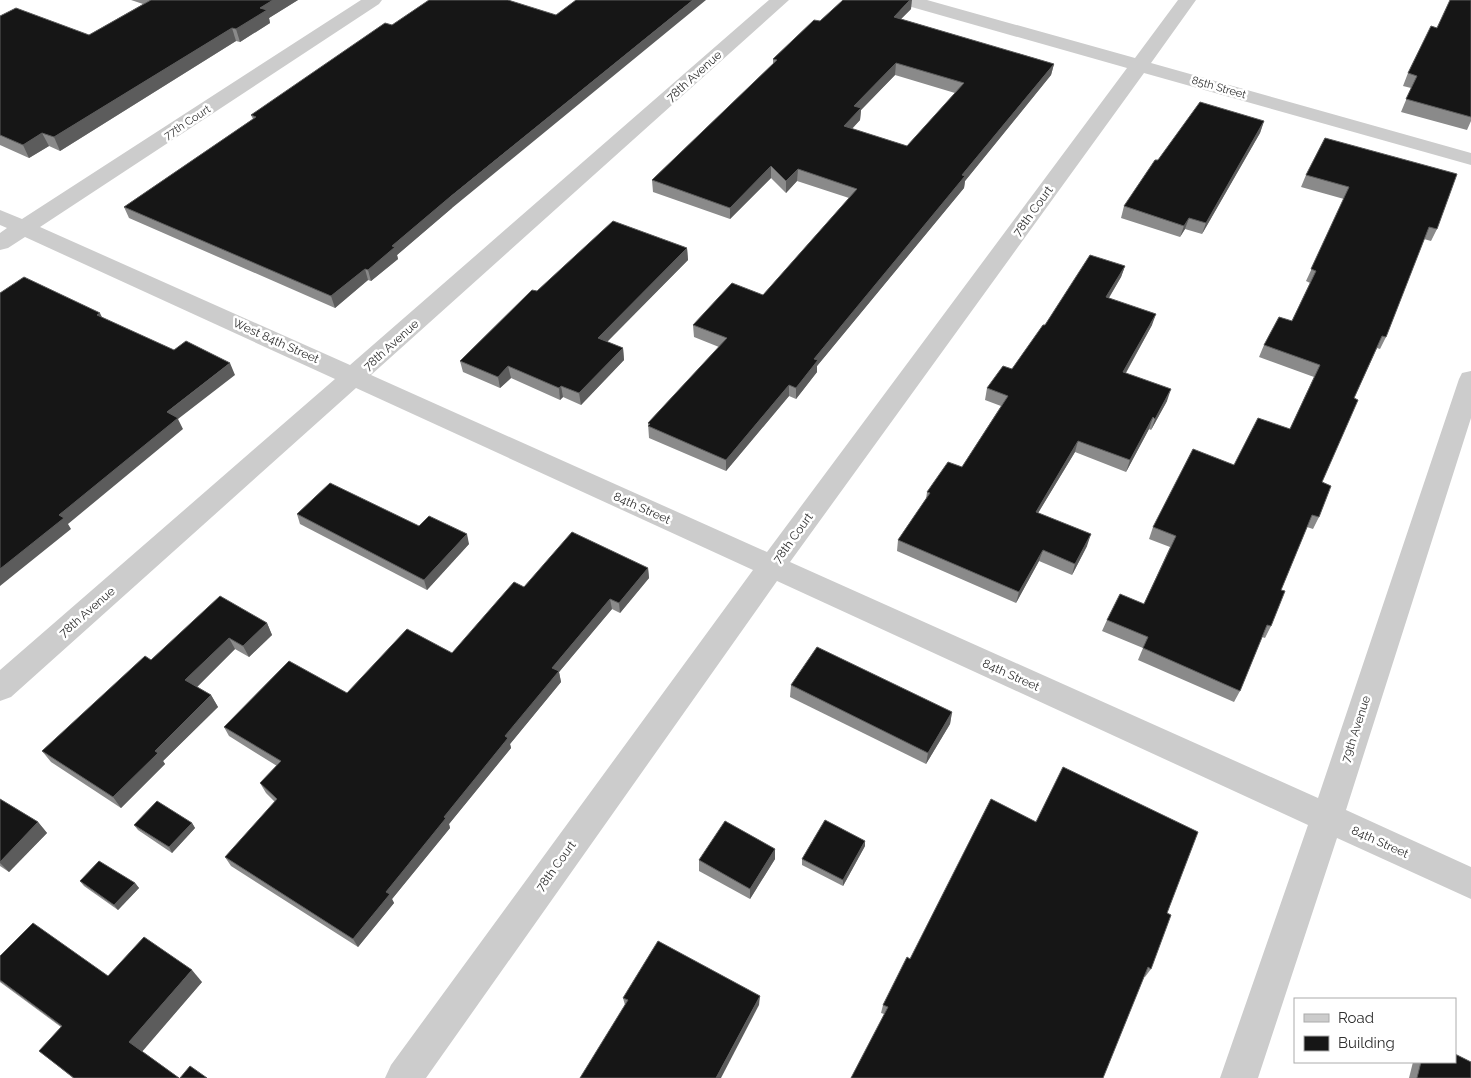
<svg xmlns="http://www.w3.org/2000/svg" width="1471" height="1078" viewBox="0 0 1471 1078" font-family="Raleway,sans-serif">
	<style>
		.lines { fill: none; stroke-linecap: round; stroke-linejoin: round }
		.minor { fill: #ccc; fill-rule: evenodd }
		.wall { fill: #8a8a8a; fill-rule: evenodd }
		.shaded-wall { fill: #5c5c5c }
		.building { fill: #161616; stroke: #5c5c5c; fill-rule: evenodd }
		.labels { text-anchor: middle; stroke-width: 5; stroke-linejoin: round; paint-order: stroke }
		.far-street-label { font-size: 11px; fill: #2f2f2f; stroke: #fff }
		.street-label { font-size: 12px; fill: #2f2f2f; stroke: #fff }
	</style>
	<rect width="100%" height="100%" fill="#fff"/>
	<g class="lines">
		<!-- minor -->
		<path class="minor" d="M361 0H382L379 4 40 227 350 365 769 0H789L371 375 767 552 1127 68 901 4 898 0H927L1135 58 1178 0H1196L1151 63 1471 153V165L1144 73 790 562 1318 798 1459 379 1462 373 1471 371V418L1346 810 1471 867V899L1337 838 1258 1078H1220L1308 825 777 581 426 1078H385L391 1065 753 570 356 388 11 697 0 701V670L335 379 25 237 8 248 0 250V233L7 228 0 225V210L22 219Z"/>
	</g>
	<!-- wall -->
	<g class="wall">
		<path d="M131 0H298L269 18 270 23 240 42 236 41 60 151 49 146 29 158 0 145V16L89 35 143 4Z"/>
		<path d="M1471 0V121L1467 130 1401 112 1411 88 1403 86 1408 73 1437 28Z"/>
		<path d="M911 9 901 19 1054 64 1051 75 965 181 964 188 817 366V372L796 399 789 396 726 471 649 438 648 423 719 347 694 337 693 325 763 295 849 198 797 181 786 193 771 178 730 219 653 192 652 180 773 64V59L820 21ZM895 75 955 93 907 146 852 129 860 120 861 110Z"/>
		<path d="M392 25 452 208 397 255 398 259 371 281 368 280 335 308 129 218 124 207 253 119 251 115Z"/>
		<path d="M1264 121 1260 133 1202 234 1185 229 1180 237 1121 218 1124 206 1158 160Z"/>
		<path d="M1325 138 1437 229 1431 241 1424 239 1386 337 1380 349 1377 348 1354 398 1322 482 1319 517 1313 529 1307 527 1281 590 1271 626 1265 638 1262 637 1240 691 1234 702 1138 660 1143 648 1102 631 1107 620 1144 604 1170 547 1149 539 1153 527 1234 465 1290 429 1314 377 1259 357 1264 345 1292 321 1310 283 1306 281 1344 199 1301 187 1306 175Z"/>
		<path d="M687 248 688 260 607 342 623 348 624 360 581 405 563 397 560 400 511 378 500 388 463 372 460 361 537 291Z"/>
		<path d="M1125 266 1121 277 1109 298 1152 325 1126 373 1167 401 1151 430 1149 429 1126 472 1075 452 1038 513 1087 546 1072 575 1039 561 1016 603 897 551 898 540 926 499 927 492 962 467 1001 406 985 400 987 388 1012 369 1045 325Z"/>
		<path d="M297 514 419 526 469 544 427 590 300 524Z"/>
		<path d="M648 568 649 578 620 613 612 609 559 672 561 682 510 744 511 748 449 824 450 828 392 899 394 903 358 947 231 866 225 857 275 802 266 793 260 783 277 766 229 736 224 727 347 693 452 653 524 587Z"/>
		<path d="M267 623 272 635 249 657 235 649 197 687 211 695 218 707 163 761 165 764 121 808 51 762 42 751 151 660Z"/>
		<path d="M791 685 952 712 950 724 926 764 790 697Z"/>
		<path d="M0 799 38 822 47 833 9 872 0 866Z"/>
		<path d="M192 823 195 828 172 853 138 830 134 825Z"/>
		<path d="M865 846 843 886 802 865V859Z"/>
		<path d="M775 849V859L750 899 699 871V860Z"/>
		<path d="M80 881 135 883 139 888 118 910 84 886Z"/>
		<path d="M1167 913 1151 969 1145 977 1144 976 884 1014 881 1013 883 1005 910 959Z"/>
		<path d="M0 956 108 976 202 982 142 1051 179 1078H73L39 1051 61 1027 0 982Z"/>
		<path d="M623 998 759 1005H625Z"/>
		<path d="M1413 1062H1455L1471 1078H1409Z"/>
	</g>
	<!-- shaded-wall -->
	<g class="shaded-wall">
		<path d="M273 0H298L269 18 270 23 240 42 236 29 260 8Z"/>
		<path d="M693 0H706L452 208 397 255 398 259 371 281 368 270 392 246 450 197Z"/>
		<path d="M910 0H912L911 9 892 28 894 17Z"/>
		<path d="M232 28 236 41 60 151 54 137Z"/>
		<path d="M896 63 895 75 861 110 860 120 843 138 844 126 854 106Z"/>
		<path d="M1054 64 1051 75 965 181 964 188 817 366V372L796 399V388L814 359 962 175Z"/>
		<path d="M1264 121 1260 133 1202 234 1206 223Z"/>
		<path d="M42 133 49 146 29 158 23 145Z"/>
		<path d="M771 166V178L730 219V208Z"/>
		<path d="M798 169 797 181 786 193V181Z"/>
		<path d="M1189 218 1185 229 1180 237 1184 226Z"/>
		<path d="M687 248 688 260 599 350 598 338Z"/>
		<path d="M1125 266 1121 277 1102 309 1106 297Z"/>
		<path d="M365 269 368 280 335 308 331 296Z"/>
		<path d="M100 313 105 324 97 315Z"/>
		<path d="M1156 314 1152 325 1120 383 1123 372Z"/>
		<path d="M623 348 624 360 581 405 579 393Z"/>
		<path d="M230 363 235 375 178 419 183 429 68 524 71 529 0 586V569L59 515 167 412Z"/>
		<path d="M508 366 511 378 500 388 498 377Z"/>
		<path d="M789 385V396L726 471V460Z"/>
		<path d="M561 386 563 397 560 400 559 388Z"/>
		<path d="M1171 389 1167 401 1151 430 1155 419Z"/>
		<path d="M1153 417 1149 429 1126 472 1130 460Z"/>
		<path d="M1078 441 1075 452 1032 523 1036 512Z"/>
		<path d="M467 534 469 544 427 590 424 580Z"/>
		<path d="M1091 534 1087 546 1072 575 1075 564Z"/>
		<path d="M1043 550 1039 561 1016 603 1019 592Z"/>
		<path d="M648 568 649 578 620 613 619 603Z"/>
		<path d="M610 599 612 609 559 672 561 682 510 744 511 748 449 824 450 828 392 899 394 903 358 947 353 939 386 892 505 736 552 668Z"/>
		<path d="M267 623 272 635 249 657 243 646Z"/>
		<path d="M229 638 235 649 192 692 185 680Z"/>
		<path d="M211 695 218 707 163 761 165 764 121 808 113 797 155 751Z"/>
		<path d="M952 712 950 724 926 764 928 753Z"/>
		<path d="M38 822 47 833 9 872 0 863V862Z"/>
		<path d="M192 823 195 828 172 853 169 847Z"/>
		<path d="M865 841V846L843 886V880Z"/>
		<path d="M775 849V859L750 899V889Z"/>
		<path d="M135 883 139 888 118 910 114 905Z"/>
		<path d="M192 970 202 982 141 1053 129 1042Z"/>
		<path d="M760 996 759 1005 721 1078H716Z"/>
	</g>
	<!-- building -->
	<g class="building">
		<path d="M151 0H273L260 8 267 10 236 29 232 28 54 137 42 133 23 145 0 135V16L16 8 89 35Z"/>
		<path d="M429 0H508L556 15 576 0H693L450 197 392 246 395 247 368 270 365 269 331 296 124 207 256 117 251 115 385 23 392 25Z"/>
		<path d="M843 0H910L894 17 1054 64 962 175 965 176 814 359 818 360 796 388 789 385 726 460 648 426 650 424 648 423 727 338 693 325 732 283 763 295 857 189 798 169 786 181 771 166 730 208 652 180 777 60 773 59 814 20 820 21ZM896 63 964 83 907 146 844 126 861 108 854 106Z"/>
		<path d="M1450 0H1471V117L1406 99 1417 76 1408 73 1431 26 1437 28Z"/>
		<path d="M1200 102 1264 121 1206 223 1189 218 1184 226 1124 206 1155 160H1158Z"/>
		<path d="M1325 138 1457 174 1437 229 1429 227 1386 337 1382 336 1354 398 1358 400 1322 482 1331 486 1319 517 1312 515 1281 590 1285 591 1271 626 1267 625 1240 691 1143 648 1148 637 1107 620 1120 594 1144 604 1176 536 1153 527 1193 449 1234 465 1258 418 1290 429 1320 365 1264 345 1279 317 1292 321 1316 271 1311 269 1349 187 1306 175Z"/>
		<path d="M613 221 687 248 598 338 623 348 579 393 561 386 559 388 508 366 498 377 460 361 532 290 537 291Z"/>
		<path d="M1090 255 1125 266 1106 297 1156 314 1123 372 1171 389 1155 419 1153 417 1130 460 1078 441 1036 512 1091 534 1075 564 1043 550 1019 592 898 540 930 493 927 492 948 462 962 467 1008 396 987 388 1003 366 1012 369 1043 325H1045Z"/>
		<path d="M24 277 100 313 97 315 174 350 186 341 230 363 167 412 178 418 59 515 64 518 0 569V293Z"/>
		<path d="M330 483 419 526 429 516 467 534 424 580 297 514Z"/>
		<path d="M572 532 648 568 619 603 610 599 552 668 559 671 505 736 508 738 444 817 446 818 386 892 390 894 353 939 225 857 277 799 260 783 281 761 224 727 289 661 347 693 407 629 452 653 514 582 524 587Z"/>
		<path d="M220 596 267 623 243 646 229 638 185 680 211 695 155 751 158 753 113 797 42 751 145 656 151 660Z"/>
		<path d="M817 647 952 712 928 753 791 685Z"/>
		<path d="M1063 767 1198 832 1167 913 1171 915 1151 969 1148 967 1103 1078H851L888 1007 883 1005 907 957 910 959 991 799 1036 822Z"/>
		<path d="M0 799 38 822 0 862Z"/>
		<path d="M157 801 192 823 169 847 134 825Z"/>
		<path d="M825 820 865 841 843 880 802 859Z"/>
		<path d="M725 821 775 849 750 889 699 860Z"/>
		<path d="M99 861 135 883 114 905 80 881Z"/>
		<path d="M33 923 108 976 144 937 192 970 129 1042 179 1078H74L39 1051 62 1026 0 980V956Z"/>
		<path d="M658 941 760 996 716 1078H580L628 1000 623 998Z"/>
		<path d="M1455 1054 1471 1062V1078H1417L1421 1062H1455Z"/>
		<path d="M190 1066 207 1078H180Z"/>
	</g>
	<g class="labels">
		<!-- far-street labels -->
		<g class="far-street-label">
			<text transform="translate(1219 87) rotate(16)" y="4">85th Street</text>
			<text transform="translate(187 122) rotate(-33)" y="4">77th Court</text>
		</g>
		<!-- street labels -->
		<g class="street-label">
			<text transform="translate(694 76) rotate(-42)" y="4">78th Avenue</text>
			<text transform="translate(1033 211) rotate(-54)" y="4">78th Court</text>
			<text transform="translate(276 341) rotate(24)" y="4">West 84th Street</text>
			<text transform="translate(391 345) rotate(-42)" y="4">78th Avenue</text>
			<text transform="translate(642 508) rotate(24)" y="4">84th Street</text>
			<text transform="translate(793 538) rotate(-54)" y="4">78th Court</text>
			<text transform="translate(87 612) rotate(-41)" y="4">78th Avenue</text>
			<text transform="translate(1011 675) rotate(24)" y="4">84th Street</text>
			<text transform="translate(1356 729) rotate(-72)" y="4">79th Avenue</text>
			<text transform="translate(1380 842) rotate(24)" y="4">84th Street</text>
			<text transform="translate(556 866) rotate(-54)" y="4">78th Court</text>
		</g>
	</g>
	<!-- legend -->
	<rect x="1294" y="998" width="162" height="65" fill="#ffffff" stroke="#acacac"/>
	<rect x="1304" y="1014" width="25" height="8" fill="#cccccc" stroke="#acacac"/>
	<text x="1338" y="1023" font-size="15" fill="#2f2f2f">Road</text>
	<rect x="1304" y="1036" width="25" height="15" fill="#161616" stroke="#acacac"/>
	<text x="1338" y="1048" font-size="15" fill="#2f2f2f">Building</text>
</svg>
